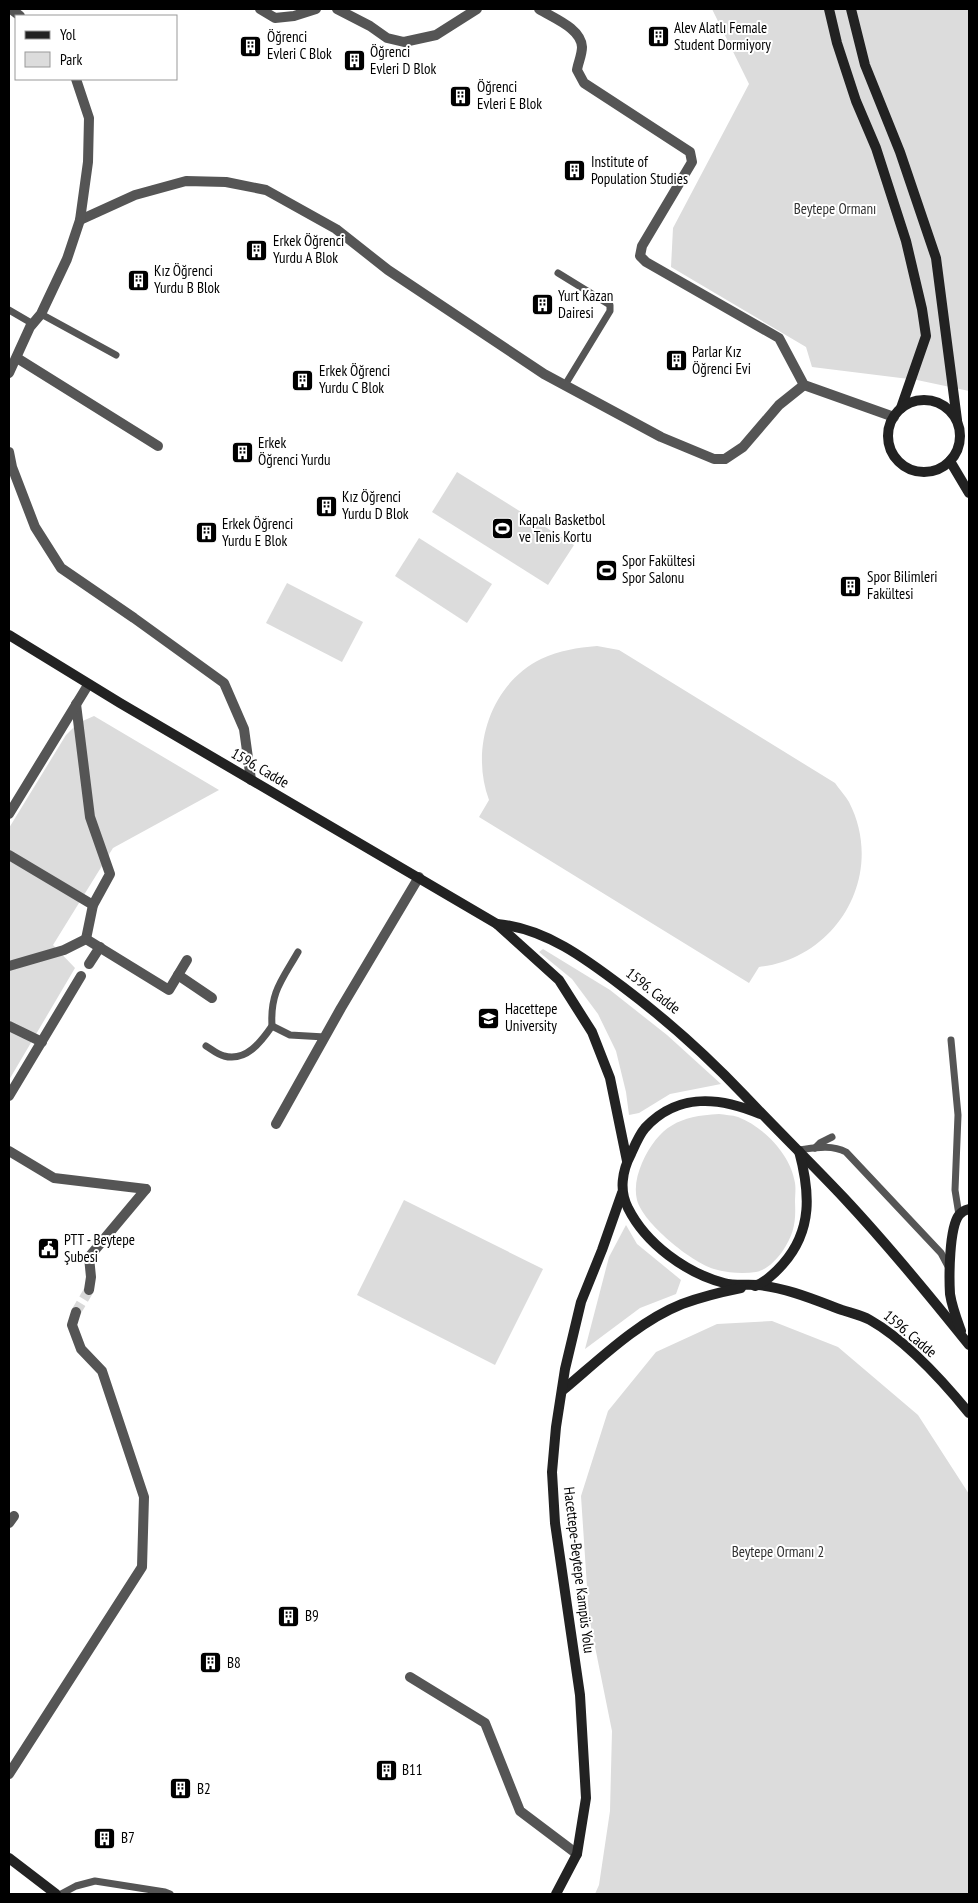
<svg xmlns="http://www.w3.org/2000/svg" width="978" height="1903" viewBox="0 0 978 1903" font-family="'PT Sans Narrow',sans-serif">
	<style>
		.green { fill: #dcdcdc }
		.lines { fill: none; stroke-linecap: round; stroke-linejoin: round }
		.street-tunnel { stroke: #d9d9d9; stroke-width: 10; stroke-dasharray: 10 5; stroke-linecap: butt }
		.lane { stroke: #555; stroke-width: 7 }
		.street { stroke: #555; stroke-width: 10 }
		.secondary { stroke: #222; stroke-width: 10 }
		.labels { text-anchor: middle; stroke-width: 4; stroke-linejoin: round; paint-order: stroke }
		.poi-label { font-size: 15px; fill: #000; stroke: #fff; text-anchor: start }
		.park-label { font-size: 15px; fill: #333; stroke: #fff }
		.street-label { font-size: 15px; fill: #000; stroke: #fff }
	</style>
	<rect width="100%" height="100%" fill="#fff"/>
	<!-- green -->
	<g class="green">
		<path d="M712 9H969V391L917 380 812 367 806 347 671 267 673 228 749 84Z"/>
		<path d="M457 472 574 545 548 585 432 512Z"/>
		<path d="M419 538 492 584 467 623 395 576Z"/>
		<path d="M287 583 363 622 342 662 266 623Z"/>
		<path d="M597 646 619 650 835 783C839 789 845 795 849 802 886 874 838 958 759 967L749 983 479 817 489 800C470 749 490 684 541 659 560 650 577 648 597 646Z"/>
		<path d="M94 716 219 790 113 848 53 945 75 968 9 1080V828L66 735 78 723Z"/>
		<path d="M543 949 610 990 667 1035 721 1084 670 1094 639 1113 629 1115 626 1092 616 1051 598 1014 572 979 539 952Z"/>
		<path d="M719 1114C725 1115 732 1115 738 1117 764 1127 791 1155 795 1183 796 1189 795 1196 795 1202 796 1223 794 1234 782 1252 776 1260 767 1270 756 1272 743 1274 727 1273 714 1269 691 1262 643 1223 637 1200 634 1187 637 1175 642 1163 659 1126 679 1116 719 1114Z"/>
		<path d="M404 1200 543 1269 495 1365 357 1295Z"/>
		<path d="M626 1225 637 1244 681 1280 676 1294 640 1308 585 1349 609 1257Z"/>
		<path d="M772 1321 838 1347 918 1415 969 1494V1894H595L599 1885 610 1811 612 1731 589 1617 581 1496 608 1411 656 1352 717 1324Z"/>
	</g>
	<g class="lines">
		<!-- street-tunnel -->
		<path class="street-tunnel" d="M76 1312 89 1290"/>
		<!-- lane -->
		<g class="lane">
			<path d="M558 273 610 305V311L565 385"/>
			<path d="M9 310 33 324"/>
			<path d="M41 314 116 355"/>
			<path d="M272 1026C270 992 282 980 298 952"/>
			<path d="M951 1040 958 1115 955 1190 959 1215"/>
			<path d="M206 1046C211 1049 218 1055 224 1056 246 1062 261 1042 272 1026L290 1035 325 1037"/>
			<path d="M815 1148 820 1143 832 1137"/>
			<path d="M798 1150C814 1148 831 1144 846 1152L941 1253 949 1268"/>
			<path d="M61 1894 76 1886 95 1881 165 1892 170 1894"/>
		</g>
		<!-- street -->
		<g class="street">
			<path d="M11 9 20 16"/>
			<path d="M260 9 275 18 294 16 316 9"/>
			<path d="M337 9 370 26 387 38 404 42 436 35 477 9"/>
			<path d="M539 9C553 18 581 28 582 47 582 55 578 63 577 70L584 83 690 152 692 162 642 246 640 256 646 262 779 338 804 385 894 417"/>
			<path d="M80 220 135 195 186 181 226 182 266 190 336 229 388 270 544 374 661 437 714 459H725L743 447 779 405 804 385"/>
			<path d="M17 358 158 446"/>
			<path d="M9 373 30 327 41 314 67 259 80 220 88 162 89 118 76 79"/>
			<path d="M9 452 12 467 35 527 61 568 134 618 224 683 244 729 251 780"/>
			<path d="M76 704 90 817 110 874 93 905 86 939"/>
			<path d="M9 814 88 685"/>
			<path d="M9 855 93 905"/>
			<path d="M86 939 169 990 187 960"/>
			<path d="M89 964 100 947"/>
			<path d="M9 966 64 950 86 939"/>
			<path d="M178 975 212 998"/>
			<path d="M9 1026 42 1042"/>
			<path d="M9 1096 81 976"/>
			<path d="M276 1124 341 1008 419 877"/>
			<path d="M9 1151 54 1178 146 1189"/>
			<path d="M89 1290 91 1277 89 1257 146 1189"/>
			<path d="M9 1523 14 1516"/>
			<path d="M410 1677 485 1723 520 1811 577 1854"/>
			<path d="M9 1774 142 1567 144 1497 102 1371 81 1349 72 1325 76 1312"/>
		</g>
		<!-- secondary -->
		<g class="secondary">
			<path d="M829 9 837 43 856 101 876 148 906 241 922 309 926 336 901 408"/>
			<path d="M851 9 865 65 900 152 936 258 957 420"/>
			<circle cx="924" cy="436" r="36"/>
			<path d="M950 461 969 493"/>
			<path d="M9 635 120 703 497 924 559 980 592 1032 610 1078 627 1161"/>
			<path d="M497 924C545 928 586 959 623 987 667 1020 707 1056 744 1095 777 1130 811 1163 844 1198 888 1245 929 1295 969 1345"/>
			<path d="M760 1114C720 1097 678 1092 645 1128 639 1135 635 1145 631 1154 622 1171 619 1191 628 1208 646 1244 686 1273 724 1283 735 1286 747 1284 758 1285 787 1288 815 1300 842 1310 851 1313 861 1315 870 1320 907 1341 942 1380 969 1413"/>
			<path d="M755 1286C766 1282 775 1273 783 1264 813 1230 810 1192 799 1151"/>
			<path d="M961 1331C957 1320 952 1307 950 1294 949 1277 949 1228 959 1215 962 1211 965 1210 969 1209"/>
			<path d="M563 1390C599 1360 637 1322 682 1304 701 1297 721 1292 741 1288"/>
			<path d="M9 1858 56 1894"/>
			<path d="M556 1894 577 1854 586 1798 580 1695 555 1523 552 1472 556 1427 565 1369 581 1302 602 1250 622 1193"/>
		</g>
	</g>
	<!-- icons -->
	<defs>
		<symbol id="building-square" viewBox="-11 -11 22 22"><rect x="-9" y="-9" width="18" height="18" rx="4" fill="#000" stroke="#fff"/><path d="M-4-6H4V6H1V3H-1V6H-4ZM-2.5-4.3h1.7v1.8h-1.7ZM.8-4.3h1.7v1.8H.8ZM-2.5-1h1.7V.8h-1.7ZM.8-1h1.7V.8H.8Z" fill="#fff"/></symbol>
		<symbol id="stadium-square" viewBox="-11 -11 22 22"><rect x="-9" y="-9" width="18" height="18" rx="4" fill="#000" stroke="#fff"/><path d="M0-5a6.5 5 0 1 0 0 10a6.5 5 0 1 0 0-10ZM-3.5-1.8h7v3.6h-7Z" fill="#fff"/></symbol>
		<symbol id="university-square" viewBox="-11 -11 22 22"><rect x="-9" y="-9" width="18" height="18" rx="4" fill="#000" stroke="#fff"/><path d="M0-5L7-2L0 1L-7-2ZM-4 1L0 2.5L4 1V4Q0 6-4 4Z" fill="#fff"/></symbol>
		<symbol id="civic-square" viewBox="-11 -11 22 22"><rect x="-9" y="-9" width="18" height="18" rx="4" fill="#000" stroke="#fff"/><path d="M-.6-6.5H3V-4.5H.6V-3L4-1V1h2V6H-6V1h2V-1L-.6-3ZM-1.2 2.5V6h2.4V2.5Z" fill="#fff"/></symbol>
	</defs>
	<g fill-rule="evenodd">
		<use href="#building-square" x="646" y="24" width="25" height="25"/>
		<use href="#building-square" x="238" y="34" width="25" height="25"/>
		<use href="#building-square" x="342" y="48" width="25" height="25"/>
		<use href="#building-square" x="448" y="84" width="25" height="25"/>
		<use href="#building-square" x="562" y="158" width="25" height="25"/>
		<use href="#building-square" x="244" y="238" width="25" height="25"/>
		<use href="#building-square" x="126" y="268" width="25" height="25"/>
		<use href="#building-square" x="530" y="292" width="25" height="25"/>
		<use href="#building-square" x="664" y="348" width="25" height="25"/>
		<use href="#building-square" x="290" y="368" width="25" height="25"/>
		<use href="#building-square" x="230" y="440" width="25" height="25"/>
		<use href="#building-square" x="314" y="494" width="25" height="25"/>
		<use href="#stadium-square" x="490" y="516" width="25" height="25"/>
		<use href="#building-square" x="194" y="520" width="25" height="25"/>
		<use href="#stadium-square" x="594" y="558" width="25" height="25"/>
		<use href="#building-square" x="838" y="574" width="25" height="25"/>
		<use href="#university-square" x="476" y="1006" width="25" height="25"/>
		<use href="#civic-square" x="36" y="1236" width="25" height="25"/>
		<use href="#building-square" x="276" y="1604" width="25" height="25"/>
		<use href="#building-square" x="198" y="1650" width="25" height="25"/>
		<use href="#building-square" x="374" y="1758" width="25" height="25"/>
		<use href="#building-square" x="168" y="1776" width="25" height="25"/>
		<use href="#building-square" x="92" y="1826" width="25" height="25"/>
	</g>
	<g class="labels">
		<!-- poi labels -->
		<g class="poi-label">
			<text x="674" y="33">Alev Alatlı Female<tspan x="674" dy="17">Student Dormiyory</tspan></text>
			<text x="267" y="42">Öğrenci<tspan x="267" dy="17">Evleri C Blok</tspan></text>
			<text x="370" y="57">Öğrenci<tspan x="370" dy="17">Evleri D Blok</tspan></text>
			<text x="477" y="92">Öğrenci<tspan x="477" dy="17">Evleri E Blok</tspan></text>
			<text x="591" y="167">Institute of<tspan x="591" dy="17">Population Studies</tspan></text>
			<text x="273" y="246">Erkek Öğrenci<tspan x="273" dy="17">Yurdu A Blok</tspan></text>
			<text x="154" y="276">Kız Öğrenci<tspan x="154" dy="17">Yurdu B Blok</tspan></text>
			<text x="558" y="301">Yurt Kazan<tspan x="558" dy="17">Dairesi</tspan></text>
			<text x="692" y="357">Parlar Kız<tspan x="692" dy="17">Öğrenci Evi</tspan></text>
			<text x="319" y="376">Erkek Öğrenci<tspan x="319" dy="17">Yurdu C Blok</tspan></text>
			<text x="258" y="448">Erkek<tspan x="258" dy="17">Öğrenci Yurdu</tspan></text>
			<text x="342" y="502">Kız Öğrenci<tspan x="342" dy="17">Yurdu D Blok</tspan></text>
			<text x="519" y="525">Kapalı Basketbol<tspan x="519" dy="17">ve Tenis Kortu</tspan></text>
			<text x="222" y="529">Erkek Öğrenci<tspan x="222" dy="17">Yurdu E Blok</tspan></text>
			<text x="622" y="566">Spor Fakültesi<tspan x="622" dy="17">Spor Salonu</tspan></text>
			<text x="867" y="582">Spor Bilimleri<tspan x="867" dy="17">Fakültesi</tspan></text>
			<text x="505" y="1014">Hacettepe<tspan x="505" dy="17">University</tspan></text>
			<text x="64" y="1245">PTT - Beytepe<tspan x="64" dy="17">Şubesi</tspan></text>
			<text x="305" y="1621">B9</text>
			<text x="227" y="1668">B8</text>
			<text x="402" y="1775">B11</text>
			<text x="197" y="1794">B2</text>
			<text x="121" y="1843">B7</text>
		</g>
		<!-- park labels -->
		<g class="park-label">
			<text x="835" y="214">Beytepe Ormanı</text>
			<text x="778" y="1557">Beytepe Ormanı 2</text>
		</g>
		<!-- street labels -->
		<g class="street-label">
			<text transform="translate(260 768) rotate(30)" y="5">1596. Cadde</text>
			<text transform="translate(653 991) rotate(38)" y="5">1596. Cadde</text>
			<text transform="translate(910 1334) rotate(40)" y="5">1596. Cadde</text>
			<text transform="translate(579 1570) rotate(83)" y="5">Hacettepe-Beytepe Kampüs Yolu</text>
		</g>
	</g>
	<!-- border -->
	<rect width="978" height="1903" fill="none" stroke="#000000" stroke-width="20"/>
	<!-- legend -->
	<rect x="15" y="15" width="162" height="65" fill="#ffffff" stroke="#999999"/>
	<rect x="25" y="31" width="25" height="8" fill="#222222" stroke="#999999"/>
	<text x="60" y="40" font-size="15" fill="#000000">Yol</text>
	<rect x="25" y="52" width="25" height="15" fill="#dcdcdc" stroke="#999999"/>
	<text x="60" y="65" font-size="15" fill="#000000">Park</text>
</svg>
